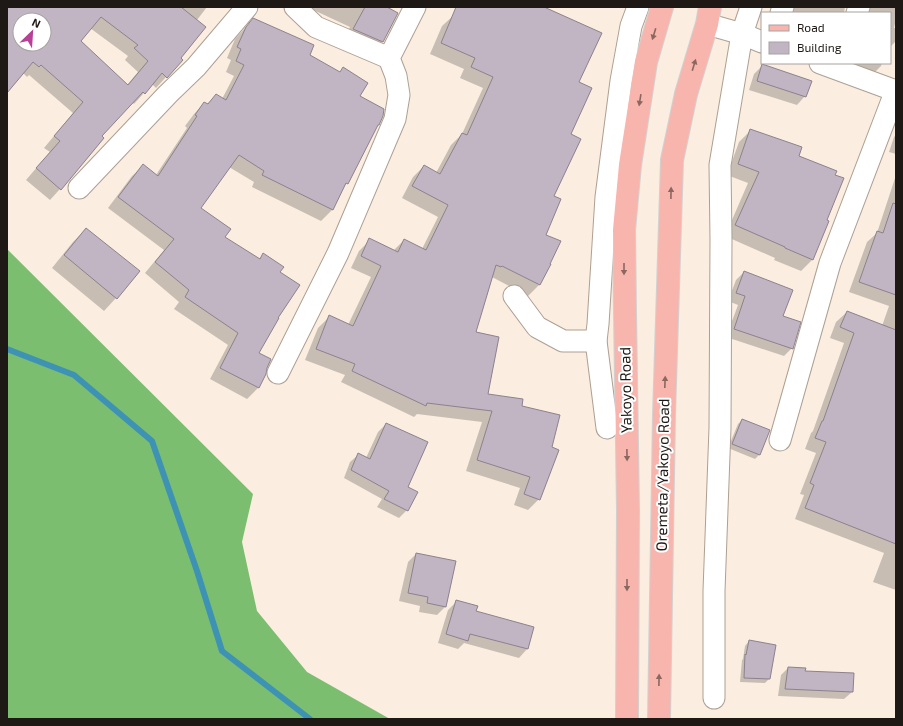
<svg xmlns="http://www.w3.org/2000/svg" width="903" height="726" viewBox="0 0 903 726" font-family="'Exo 2',sans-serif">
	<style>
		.forest { fill: #7bbe70 }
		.shadow { fill: #0003; fill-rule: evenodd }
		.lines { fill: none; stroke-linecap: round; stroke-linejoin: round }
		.stream { stroke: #3e93b4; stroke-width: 6 }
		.building { fill: #c2b5c3; stroke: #8d818e; fill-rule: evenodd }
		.minor-casing { stroke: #ada093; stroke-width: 23 }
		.major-casing { stroke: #d2d1d0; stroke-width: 24 }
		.minor { stroke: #fff; stroke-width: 21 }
		.major { stroke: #f8b5ad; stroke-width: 22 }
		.oneway { fill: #8b6760 }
		.labels { text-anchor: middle; stroke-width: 4; stroke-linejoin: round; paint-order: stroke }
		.street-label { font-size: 15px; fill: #1e1914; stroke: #fff }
	</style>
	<rect width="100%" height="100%" fill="#fbede0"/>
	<!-- forest -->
	<path class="forest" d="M7 249 253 494 242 542 257 611 307 672 390 719H7Z"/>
	<!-- shadow -->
	<g class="shadow">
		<path d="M7 7H207L197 20 180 58 166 77 156 88 152 84 134 104 132 102 100 136 60 189 50 200 26 180 50 152 44 148 73 113 29 75 27 77 23 73 7 91ZM20 20H44V44H20ZM90 28 128 56 125 60 138 72 127 85 79 41Z"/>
		<path d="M307 7H388V9L397 13 382 42 371 52 343 40 350 27Z"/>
		<path d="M459 7H542L578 82 569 135 553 196 545 235 549 264 550 265 539 285 528 296 492 277 475 333 487 394 521 406 539 499 528 510 514 505 520 488 466 471 482 422 417 414 414 417 341 382 345 375 305 360 318 328 329 317 348 325 371 277 351 268 359 251 370 240 393 251 404 240 422 249 438 217 402 198 413 177 424 166 436 173 451 145 462 134 483 88 460 78 464 69 430 54 442 26 454 15Z"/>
		<path d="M790 7H845L844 13H788Z"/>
		<path d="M867 7H896V19L894 28H896V36L895 42 890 47V13H865Z"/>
		<path d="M253 19 308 56 339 73 343 69 359 96 378 125 375 128 347 183 343 187 332 210 321 221 252 187 254 182 229 167 200 208 224 237 259 259 263 255 279 273 277 318 258 353 266 367 265 374 258 388 247 399 210 379 228 345 174 309 179 302 145 273 164 250 108 208 132 176 143 166 156 175 187 128 185 126 194 114 204 103 207 104 216 95 222 99 234 76 226 72 231 60 227 58 235 39Z"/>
		<path d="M848 63H882L881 66 873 74Z"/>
		<path d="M762 66 805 96 797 105 749 90 754 74Z"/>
		<path d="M750 131 798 156 825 221 812 260 801 271 774 260 775 258 725 236 748 183 727 175 739 142Z"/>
		<path d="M896 135V154L889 152 894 137Z"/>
		<path d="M896 175V590L873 582 884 553 795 519 804 495 800 494 816 453 805 449 811 433 813 431 844 343 830 338 836 322 847 312 882 326 889 306 849 292 867 242 877 233Z"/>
		<path d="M86 229 116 298 104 311 52 268 73 242Z"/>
		<path d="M744 272 782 317 792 348 784 356 726 337 738 305 728 301 736 280Z"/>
		<path d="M742 420 769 431 759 455 755 459 728 448 738 424Z"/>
		<path d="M386 424 407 487 416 493 407 510 399 518 377 507 382 499 344 478 350 462 358 455 366 458 378 432Z"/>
		<path d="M416 554 445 607 437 615 419 612 420 606 399 601 408 562Z"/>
		<path d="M457 601 475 612 533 628 527 649 519 658 464 643 458 649 438 643 448 610Z"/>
		<path d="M749 641 769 679 765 683 740 682 742 660 743 659 745 646Z"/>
		<path d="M788 668 804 672 852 692 844 699 778 696 781 675Z"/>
	</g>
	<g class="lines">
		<!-- stream -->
		<path class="stream" d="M7 349 74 375 152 441 197 571 222 651 310 719"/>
	</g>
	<!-- building -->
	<g class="building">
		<path d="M7 7H181L206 27 181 58 183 60 167 78 162 73 145 94 143 92 102 136 104 138 61 190 36 168 60 141 54 136 83 102 41 65 39 67 33 62 7 93ZM101 17 138 45 134 48 148 61 128 85 81 41ZM20 20H44V44H20Z"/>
		<path d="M365 7H387L398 13 383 42 353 29Z"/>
		<path d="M456 7H544L602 33 579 82 592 88 571 134 581 139 554 196 561 199 546 235 561 241 550 264H551L540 285 502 266 501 267 496 265 476 332 499 337 488 394 523 399 522 406 560 415 552 447 559 450 540 500 524 494 530 477 477 460 492 411 427 403 426 406 352 371 355 364 316 349 329 315 353 326 381 266 361 256 369 238 398 252 404 239 426 250 448 205 412 186 424 165 440 174 462 133 467 135 493 77 471 67 475 58 441 43Z"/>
		<path d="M253 18 314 45 310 55 340 72 343 67 368 83 360 96 384 109 383 116 379 125H378L348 184 346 183 333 210 262 175 264 171 239 155 201 208 231 229 225 237 260 259 263 253 284 267 280 272 300 285 278 318H279L259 353 271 359 267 368 266 374 259 388 220 368 238 333 185 297 189 290 155 262 174 239 118 197 143 164 158 176 197 116 195 115 204 102 208 104 216 94 226 100 244 65 236 61 241 49 237 47 246 27Z"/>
		<path d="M762 64 812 81 806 97 757 81Z"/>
		<path d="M750 129 802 147 799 156 837 171 835 175 844 178 827 220 829 221 813 260 785 248V247L735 225 759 172 738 164Z"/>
		<path d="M893 203 896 204V295L859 282 877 231 883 233Z"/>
		<path d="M86 228 140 271 117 299 64 255Z"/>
		<path d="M744 271 793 290 783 316 801 322 793 349 734 329 745 296 736 293Z"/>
		<path d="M847 311 896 330V544L805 508 814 485 810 483 826 442 815 438 822 421H823L854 333 840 327Z"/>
		<path d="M742 419 770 430 760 455 732 444Z"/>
		<path d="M386 423 428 442 408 487 418 492 408 511 384 499 389 491 351 470 358 453 370 459Z"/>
		<path d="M416 553 456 561 446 607 427 603 428 597 408 593Z"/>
		<path d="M456 600 478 606 476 611 534 627 528 649 470 634 468 641 446 634Z"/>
		<path d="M749 640 776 645 770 679 744 678 745 654 746 655Z"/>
		<path d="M788 667 806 668 805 671 854 673 853 692 785 689Z"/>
	</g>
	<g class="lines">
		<defs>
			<g id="minor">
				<path d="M295 7 316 27 389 58"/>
				<path d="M781 13 783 7"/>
				<path d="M857 13 859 7"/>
				<path d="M707 24 742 34 762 42"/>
				<path d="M820 63 896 91"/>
				<path d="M79 188 168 94 196 67 247 7"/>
				<path d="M514 296 537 327 563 341H596"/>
				<path d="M278 373 338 253 395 119 399 95 396 76 389 58 415 7"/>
				<path d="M607 428 596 341 598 324 606 197 621 81 631 26 638 7"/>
				<path d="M780 440 830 263 896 90"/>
				<path d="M714 698V591L720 428 721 240 720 165 742 34 751 7"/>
			</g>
			<g id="major">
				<path d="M627 719 628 510 625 313 624 230 630 165 646 62 662 7"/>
				<path d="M659 719 664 415 672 160 686 94 707 24 710 7"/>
			</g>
		</defs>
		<!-- minor casing -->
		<use href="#minor" class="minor-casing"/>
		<!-- major casing -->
		<use href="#major" class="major-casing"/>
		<!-- minor -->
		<use href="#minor" class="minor"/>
		<!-- major -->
		<use href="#major" class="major"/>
	</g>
	<!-- one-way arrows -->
	<defs><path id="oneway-solid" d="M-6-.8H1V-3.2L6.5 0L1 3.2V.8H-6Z"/></defs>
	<g class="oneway">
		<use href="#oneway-solid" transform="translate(654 34) rotate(107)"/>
		<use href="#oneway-solid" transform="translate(694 65) rotate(-73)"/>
		<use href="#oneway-solid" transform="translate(640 100) rotate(99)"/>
		<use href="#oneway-solid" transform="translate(671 193) rotate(-89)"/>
		<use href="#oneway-solid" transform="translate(624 269) rotate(90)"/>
		<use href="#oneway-solid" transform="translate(665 382) rotate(-88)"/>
		<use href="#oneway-solid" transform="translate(627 455) rotate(89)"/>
		<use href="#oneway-solid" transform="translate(627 585) rotate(90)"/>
		<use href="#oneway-solid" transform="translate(659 680) rotate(-89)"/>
	</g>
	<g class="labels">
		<!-- street labels -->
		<g class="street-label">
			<text transform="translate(626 390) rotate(-91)" y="5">Yakoyo Road</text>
			<text transform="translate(663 475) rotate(-89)" y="5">Oremeta/Yakoyo Road</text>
		</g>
	</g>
	<!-- border -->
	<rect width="903" height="726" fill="none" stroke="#1e1914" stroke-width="16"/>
	<!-- legend -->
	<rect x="761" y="12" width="130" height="52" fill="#ffffff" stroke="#a5a3a1"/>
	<rect x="769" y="25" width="20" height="6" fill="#f8b5ad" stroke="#a5a3a1"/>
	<text x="797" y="32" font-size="12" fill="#1e1914">Road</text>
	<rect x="769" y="42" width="20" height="12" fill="#c2b5c3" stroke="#a5a3a1"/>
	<text x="797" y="52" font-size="12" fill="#1e1914">Building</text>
	<!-- north arrow -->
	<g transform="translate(32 32) rotate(25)"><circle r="19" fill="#ffffff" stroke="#a5a3a1"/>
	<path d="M0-3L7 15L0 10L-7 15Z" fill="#b74197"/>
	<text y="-6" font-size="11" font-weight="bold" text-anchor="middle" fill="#1e1914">N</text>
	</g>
</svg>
